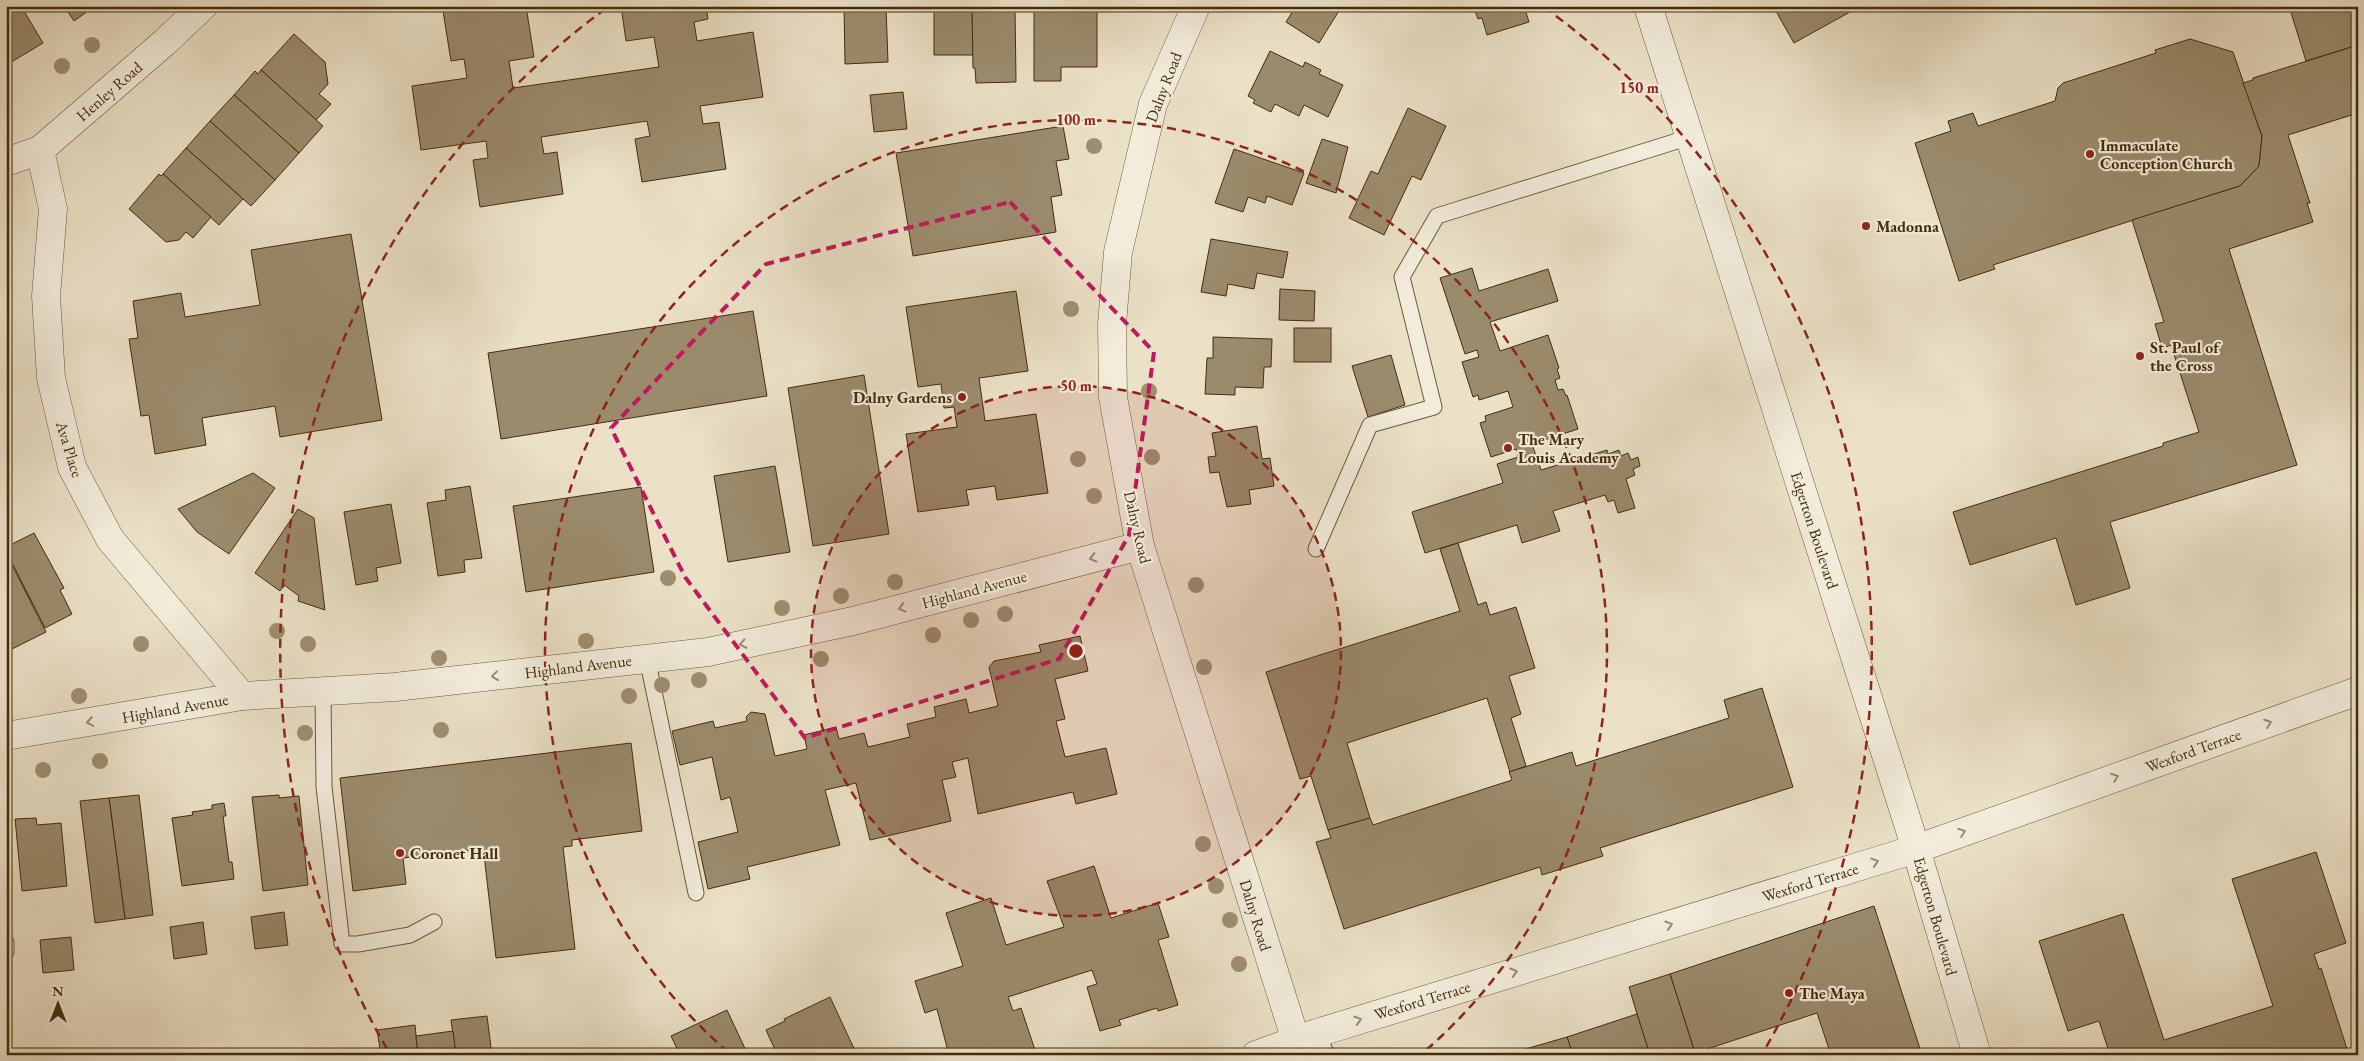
<svg xmlns="http://www.w3.org/2000/svg" width="2364" height="1061" viewBox="0 0 2364 1061" font-family="'EB Garamond',serif">
<style>
.building{fill:#9b8b6d;stroke:#442d0b}
.lines{fill:none;stroke-linecap:round;stroke-linejoin:round}
.lane-casing{stroke:#6e5a3a;stroke-width:17}
.street-casing{stroke:#6e5a3a;stroke-width:29}
.lane{stroke:#f2ecdb;stroke-width:15}
.street{stroke:#f2ecdb;stroke-width:28}
.tree{fill:#9f8e71}
.oneway{stroke:#9b8c73}
.marked{fill:none;stroke:#c2185b;stroke-width:4;stroke-dasharray:10 6;stroke-linejoin:round}
.ring{fill:none;stroke:#8f2418;stroke-width:2.5;stroke-dasharray:9 6}
.poi-dot{fill:#8f2418;stroke:#f2ecdb;stroke-width:2}
.labels{text-anchor:middle;stroke-width:4.5;stroke-linejoin:round;paint-order:stroke}
.street-label{font-size:16px;fill:#442d0b;stroke:#f2ecdb}
.poi-label{font-size:16px;font-weight:bold;fill:#442d0b;stroke:#f2ecdb;text-anchor:start}
.centre{fill:#8f2418;stroke:#f2ecdb;stroke-width:2.5}
.ring-label{font-size:15px;text-anchor:middle;font-weight:bold;fill:#8f2418;stroke:#f2ecdb;stroke-width:4.5;stroke-linejoin:round;paint-order:stroke}
</style>
<rect width="100%" height="100%" fill="#ebe1c7"/>
<filter id="stains"><feTurbulence type="fractalNoise" baseFrequency=".004" numOctaves="4"/><feColorMatrix values="0 0 0 0 .2 0 0 0 0 .09 0 0 0 0 .02 0 0 0 .5 -.17"/></filter>
<radialGradient id="worn" r=".72"><stop offset=".6" stop-color="#630" stop-opacity="0"/><stop offset="1" stop-color="#630" stop-opacity=".3"/></radialGradient>
<g class="building">
<polygon points="6,6 21,6 43,43 8,64"/>
<polygon points="64,6 95,6 74,21"/>
<polygon points="472,6 526,6 534,57 509,61 513,88 659,67 654,37 626,41 621,6 706,6 708,19 694,22 697,41 753,32 763,97 700,106 703,124 719,122 726,169 642,182 635,139 650,136 647,121 541,137 544,154 557,152 563,194 480,207 473,160 488,158 486,141 421,150 412,86 467,78 464,59 451,61 443,11"/>
<polygon points="844,6 886,6 888,62 845,64"/>
<polygon points="934,6 972,6 973,55 934,55"/>
<polygon points="972,6 1015,6 1016,82 976,83 975,68 973,68"/>
<polygon points="1034,6 1097,6 1097,67 1061,67 1061,81 1034,81"/>
<polygon points="1296,6 1342,6 1319,43 1286,22"/>
<polygon points="1473,6 1524,6 1529,22 1487,35 1482,18 1478,19"/>
<polygon points="1773,6 1858,6 1859,7 1794,43"/>
<polygon points="2289,6 2358,6 2358,45 2306,61"/>
<polygon points="294,34 325,62 328,84 319,94 331,104 316,120 261,70"/>
<polygon points="2190,39 2233,52 2262,136 2259,166 2240,186 1993,265 1995,269 1959,281 1915,143 1951,131 1948,121 1973,113 1978,126 2055,101 2058,88 2063,83 2156,53 2155,50"/>
<polygon points="2358,45 2358,113 2288,135 2310,203 2307,203 2313,222 2229,249 2297,465 2110,522 2130,588 2076,605 2056,538 1970,565 1953,512 2163,446 2163,443 2199,432 2171,345 2162,348 2155,324 2164,322 2132,220 2240,186 2259,166 2262,136 2243,83 2253,80 2253,78"/>
<polygon points="1270,51 1303,67 1305,62 1321,70 1319,74 1343,85 1328,117 1304,105 1299,116 1275,104 1271,112 1253,103 1255,100 1248,96"/>
<polygon points="261,70 323,126 299,153 234,95 255,71 258,74"/>
<polygon points="903,92 907,129 874,132 870,95"/>
<polygon points="234,95 299,153 275,180 210,121"/>
<polygon points="1408,108 1446,126 1421,180 1412,176 1384,235 1349,218 1371,171 1378,174"/>
<polygon points="210,121 275,180 251,206 186,148"/>
<polygon points="1063,126 1069,159 1056,161 1062,195 1051,197 1056,232 913,256 896,153"/>
<polygon points="1322,139 1348,147 1336,193 1306,183"/>
<polygon points="186,148 243,199 219,225 163,174"/>
<polygon points="1234,149 1304,173 1292,205 1267,196 1265,203 1248,197 1243,212 1215,203"/>
<polygon points="159,174 161,176 163,174 211,217 193,238 186,232 179,240 166,242 129,209"/>
<polygon points="351,234 382,420 280,437 275,406 202,418 206,445 155,454 149,415 141,416 129,339 138,338 133,301 181,293 185,317 260,305 251,250"/>
<polygon points="1211,239 1288,252 1283,278 1257,273 1254,289 1228,284 1226,296 1201,292"/>
<polygon points="1472,268 1479,291 1548,269 1558,301 1490,322 1500,351 1548,335 1559,368 1557,369 1560,378 1555,380 1558,390 1563,389 1566,396 1567,395 1578,429 1532,444 1541,470 1607,450 1608,454 1619,450 1621,456 1628,453 1631,460 1638,457 1640,466 1633,469 1635,475 1626,479 1635,508 1618,513 1614,500 1608,502 1605,495 1553,511 1560,531 1522,543 1517,525 1425,553 1412,512 1503,483 1497,464 1518,457 1516,449 1491,457 1480,423 1486,421 1485,416 1513,407 1508,391 1479,400 1478,395 1473,397 1462,362 1479,357 1477,350 1465,354 1440,278"/>
<polygon points="1280,289 1315,291 1314,321 1279,320"/>
<polygon points="1016,291 1028,371 979,378 985,421 1036,414 1048,493 997,500 995,486 966,490 969,505 918,512 906,434 957,427 954,407 944,408 941,384 918,387 906,307"/>
<polygon points="753,311 767,396 501,439 488,353"/>
<rect x="1294" y="328" width="37" height="34"/>
<polygon points="1213,337 1272,339 1271,367 1264,367 1263,388 1235,387 1235,395 1205,394 1207,358 1213,358"/>
<polygon points="1391,355 1405,405 1368,417 1352,366"/>
<polygon points="864,375 889,534 813,546 788,388"/>
<polygon points="1257,426 1262,459 1270,458 1274,486 1249,490 1251,504 1227,507 1219,472 1210,473 1208,457 1216,456 1212,433"/>
<polygon points="775,466 790,552 728,562 714,476"/>
<polygon points="253,473 275,488 229,554 197,532 178,509"/>
<polygon points="470,486 482,558 464,560 465,572 438,576 427,503 446,500 445,490"/>
<polygon points="641,487 654,572 526,592 513,506"/>
<polygon points="391,504 401,563 376,568 378,581 356,585 344,512"/>
<polygon points="298,509 314,518 325,610 298,601 299,596 284,585 280,591 255,573"/>
<polygon points="34,533 64,588 60,590 72,614 45,628 6,551 6,547"/>
<polygon points="1458,543 1478,605 1486,602 1490,615 1516,607 1535,668 1509,676 1521,714 1511,718 1526,766 1510,772 1487,698 1347,743 1370,818 1328,830 1311,776 1300,779 1266,672 1460,611 1440,549"/>
<polygon points="6,553 46,632 6,652"/>
<polygon points="1080,636 1088,671 1055,679 1065,719 1056,721 1065,757 1106,748 1117,794 1076,804 1073,792 978,814 968,758 952,762 956,777 942,780 951,821 870,840 856,783 825,790 840,845 747,867 750,879 708,889 698,842 738,832 730,797 721,800 712,757 680,765 672,731 713,721 715,728 747,721 746,717 751,712 765,714 775,756 807,749 804,735 836,727 839,739 864,733 868,747 910,737 907,724 936,717 934,707 966,699 969,713 998,706 989,667 994,661 1041,652 1039,645"/>
<polygon points="1762,688 1793,787 1600,848 1603,856 1542,875 1540,867 1344,929 1316,842 1331,838 1328,830 1370,818 1373,825 1512,780 1509,772 1572,752 1576,766 1729,718 1724,700"/>
<polygon points="631,743 642,831 572,840 572,846 563,847 575,949 496,958 484,855 474,856 474,850 403,858 406,884 353,891 340,778"/>
<polygon points="139,795 153,915 125,919 109,798"/>
<polygon points="279,795 279,798 299,796 308,885 263,891 252,797"/>
<polygon points="109,798 125,919 95,923 80,801"/>
<polygon points="224,803 226,816 223,816 229,862 232,862 234,879 182,886 172,818 193,815 192,812 212,809 212,805"/>
<polygon points="36,818 37,825 61,823 67,886 22,891 15,819"/>
<polygon points="2316,852 2346,943 2314,954 2319,969 2321,968 2349,1055 2110,1055 2099,1021 2068,1031 2039,941 2123,914 2164,1040 2273,1006 2232,879"/>
<polygon points="1094,866 1111,918 1158,903 1169,937 1158,940 1178,1005 1158,1011 1157,1008 1119,1020 1121,1025 1100,1031 1087,987 1097,984 1092,970 1008,997 1013,1011 1021,1008 1035,1050 1021,1055 949,1055 937,1009 925,1013 915,981 963,966 946,913 991,898 1006,945 1064,927 1047,881"/>
<polygon points="1874,906 1922,1055 1831,1055 1817,1013 1695,1053 1670,974"/>
<polygon points="284,912 288,945 255,949 251,917"/>
<polygon points="203,922 207,954 174,959 170,927"/>
<polygon points="71,937 74,970 43,973 40,940"/>
<polygon points="1670,974 1695,1053 1696,1055 1650,1055 1637,1014 1629,987"/>
<polygon points="830,997 857,1055 770,1055 776,1052 766,1030 785,1021 784,1019"/>
<polygon points="727,1010 748,1055 680,1055 671,1036"/>
<polygon points="1637,1014 1650,1055 1573,1055 1567,1037"/>
<polygon points="487,1016 492,1055 456,1055 451,1020"/>
<polygon points="415,1025 418,1055 381,1055 377,1030"/>
<polygon points="453,1031 456,1055 418,1055 416,1036"/>
<polygon points="1567,1037 1573,1055 1505,1055"/>
</g>
<g class="lines">
<defs>
<g id="lane">
<polyline points="1316,549 1370,425 1434,407 1402,277 1437,216 1690,137"/>
<polyline points="647,658 696,893"/>
<polyline points="323,691 324,787 342,944 358,944 410,935 434,922"/>
<polyline points="6,942 6,952"/>
<polyline points="1317,1033 1327,1055"/>
</g>
<g id="street">
<polyline points="1196,6 1153,104 1118,252 1112,324 1113,397 1140,546 1296,1041"/>
<polyline points="1648,6 1916,849 1977,1055"/>
<polyline points="40,150 53,209 46,296 51,378 72,467 110,539 242,696"/>
<polyline points="6,162 40,150 165,42 203,6"/>
<polyline points="6,736 242,696 395,687 708,652 853,621 1140,546"/>
<polyline points="1256,1055 1317,1033 1916,849 2358,691"/>
</g>
</defs>
<use href="#lane" class="lane-casing"/>
<use href="#street" class="street-casing"/>
<use href="#lane" class="lane"/>
<use href="#street" class="street"/>
</g>
<g class="tree">
<circle cx="92" cy="45" r="8"/>
<circle cx="62" cy="66" r="8"/>
<circle cx="1094" cy="146" r="8"/>
<circle cx="1071" cy="309" r="8"/>
<circle cx="1149" cy="391" r="8"/>
<circle cx="1152" cy="457" r="8"/>
<circle cx="1078" cy="459" r="8"/>
<circle cx="1094" cy="496" r="8"/>
<circle cx="668" cy="578" r="8"/>
<circle cx="895" cy="582" r="8"/>
<circle cx="1196" cy="585" r="8"/>
<circle cx="841" cy="596" r="8"/>
<circle cx="782" cy="608" r="8"/>
<circle cx="1005" cy="614" r="8"/>
<circle cx="971" cy="620" r="8"/>
<circle cx="277" cy="631" r="8"/>
<circle cx="933" cy="635" r="8"/>
<circle cx="586" cy="641" r="8"/>
<circle cx="141" cy="644" r="8"/>
<circle cx="308" cy="644" r="8"/>
<circle cx="439" cy="658" r="8"/>
<circle cx="821" cy="659" r="8"/>
<circle cx="1204" cy="667" r="8"/>
<circle cx="699" cy="680" r="8"/>
<circle cx="662" cy="685" r="8"/>
<circle cx="79" cy="696" r="8"/>
<circle cx="629" cy="696" r="8"/>
<circle cx="441" cy="730" r="8"/>
<circle cx="305" cy="733" r="8"/>
<circle cx="100" cy="761" r="8"/>
<circle cx="43" cy="770" r="8"/>
<circle cx="1203" cy="844" r="8"/>
<circle cx="1216" cy="886" r="8"/>
<circle cx="1230" cy="920" r="8"/>
<circle cx="1239" cy="964" r="8"/>
</g>
<defs><path id="oneway-chevron" d="M-2-3.5L2.5 0L-2 3.5" fill="none" stroke-width="1.6" stroke-linecap="round" stroke-linejoin="round" transform="scale(1.25)"/></defs>
<g class="oneway">
<use href="#oneway-chevron" transform="translate(1093 558) rotate(165)"/>
<use href="#oneway-chevron" transform="translate(902 608) rotate(165)"/>
<use href="#oneway-chevron" transform="translate(743 644) rotate(168)"/>
<use href="#oneway-chevron" transform="translate(495 676) rotate(173)"/>
<use href="#oneway-chevron" transform="translate(90 722) rotate(170)"/>
<use href="#oneway-chevron" transform="translate(2268 723) rotate(-20)"/>
<use href="#oneway-chevron" transform="translate(2115 777) rotate(-20)"/>
<use href="#oneway-chevron" transform="translate(1962 832) rotate(-20)"/>
<use href="#oneway-chevron" transform="translate(1875 862) rotate(-17)"/>
<use href="#oneway-chevron" transform="translate(1669 925) rotate(-17)"/>
<use href="#oneway-chevron" transform="translate(1514 972) rotate(-17)"/>
<use href="#oneway-chevron" transform="translate(1358 1020) rotate(-17)"/>
</g>
<path class="marked" d="M 1010,202 L 1154,352 L 1129,535 L 1059,659 L 805,738 L 685,577 L 611,428 L 766,264 Z"/>
<circle cx="1076" cy="651" r="265" fill="#8f2418" fill-opacity=".12"/>
<g class="ring">
<circle cx="1076" cy="651" r="265"/>
<path d="M728 1052A531 531 0 1 1 1424 1052"/>
<path d="M387 1049A796 796 0 0 1 608 7M1544 7A796 796 0 0 1 1765 1049"/>
</g>
<g class="poi-dot">
<circle cx="2090" cy="154" r="5"/>
<circle cx="1866" cy="226" r="5"/>
<circle cx="2140" cy="356" r="5"/>
<circle cx="962" cy="397" r="5"/>
<circle cx="1508" cy="448" r="5"/>
<circle cx="400" cy="853" r="5"/>
<circle cx="1789" cy="993" r="5"/>
</g>
<g class="labels">
<g class="street-label">
<text transform="translate(1163 87) rotate(-69)" y="6">Dalny Road</text>
<text transform="translate(109 91) rotate(-41)" y="6">Henley Road</text>
<text transform="translate(70 449) rotate(73)" y="6">Ava Place</text>
<text transform="translate(1138 527) rotate(77)" y="6">Dalny Road</text>
<text transform="translate(1815 530) rotate(72)" y="6">Edgerton Boulevard</text>
<text transform="translate(974 589) rotate(-15)" y="6">Highland Avenue</text>
<text transform="translate(578 666) rotate(-7)" y="6">Highland Avenue</text>
<text transform="translate(175 708) rotate(-10)" y="6">Highland Avenue</text>
<text transform="translate(2193 750) rotate(-20)" y="6">Wexford Terrace</text>
<text transform="translate(1810 882) rotate(-17)" y="6">Wexford Terrace</text>
<text transform="translate(1256 915) rotate(73)" y="6">Dalny Road</text>
<text transform="translate(1936 916) rotate(74)" y="6">Edgerton Boulevard</text>
<text transform="translate(1422 1000) rotate(-17)" y="6">Wexford Terrace</text>
</g>
<g class="poi-label">
<text x="2100" y="151">Immaculate<tspan x="2100" dy="18">Conception Church</tspan></text>
<text x="1876" y="232">Madonna</text>
<text x="2150" y="353">St. Paul of<tspan x="2150" dy="18">the Cross</tspan></text>
<text x="952" y="403" text-anchor="end">Dalny Gardens</text>
<text x="1518" y="445">The Mary<tspan x="1518" dy="18">Louis Academy</tspan></text>
<text x="410" y="859">Coronet Hall</text>
<text x="1799" y="999">The Maya</text>
</g>
</g>
<circle cx="1076" cy="651" r="8" class="centre"/>
<g class="ring-label">
<text x="1639" y="93">150 m</text>
<text x="1076" y="125">100 m</text>
<text x="1076" y="391">50 m</text>
</g>
<rect width="2364" height="1061" fill="none" stroke="#ebe1c7" stroke-width="25"/>
<rect x="8" y="8" width="2349" height="1046" fill="none" stroke="#442d0b" stroke-width="2.5"/>
<rect x="12" y="12" width="2339" height="1036" fill="none" stroke="#442d0b"/>
<g transform="translate(58 1004)" stroke="#f2ecdb" stroke-width="4" paint-order="stroke">
<path d="M0-4L9 19L0 12L-9 19Z" fill="#442d0b"/>
<text y="-8" font-size="14" font-weight="bold" text-anchor="middle" fill="#442d0b">N</text>
</g>
<rect width="100%" height="100%" filter="url(#stains)"/>
<rect width="100%" height="100%" fill="url(#worn)"/>
</svg>
